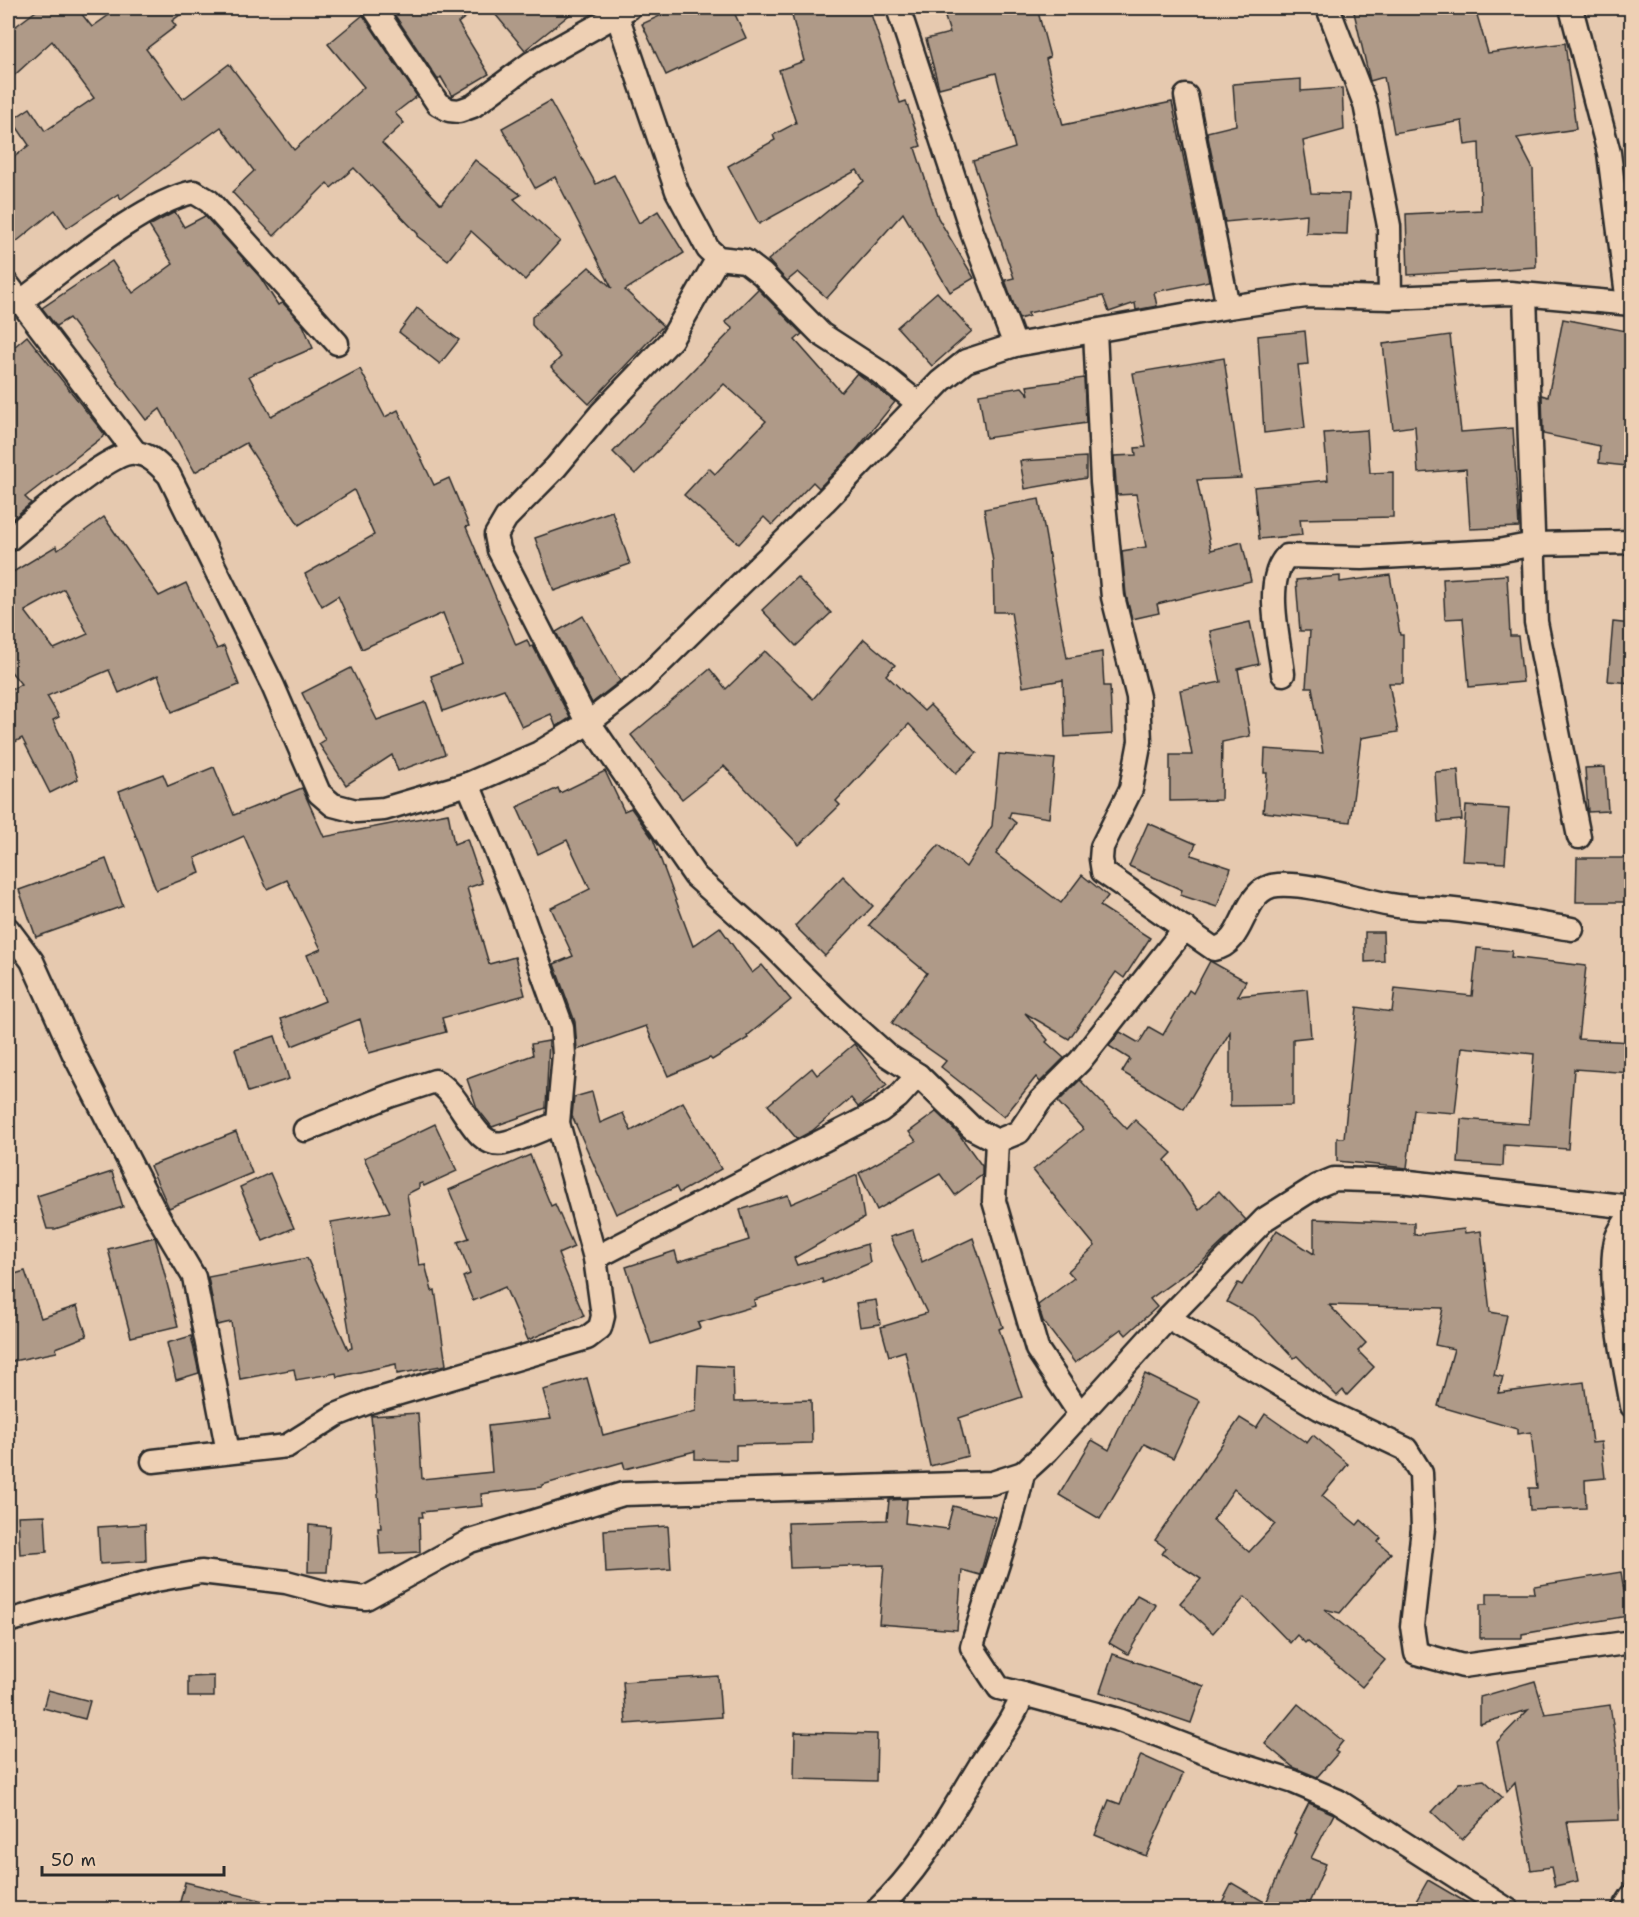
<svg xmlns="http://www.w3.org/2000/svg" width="1639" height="1917" viewBox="0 0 1639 1917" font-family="'Shantell Sans',sans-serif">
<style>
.building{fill:#af9a88;stroke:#2b2b2b;stroke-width:1.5;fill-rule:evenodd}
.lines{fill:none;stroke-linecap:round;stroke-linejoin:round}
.minor-casing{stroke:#2b2b2b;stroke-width:27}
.minor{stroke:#eed0b4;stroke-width:22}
</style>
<rect width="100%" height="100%" fill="#e6c9af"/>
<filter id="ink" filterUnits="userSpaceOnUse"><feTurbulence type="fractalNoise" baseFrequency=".0167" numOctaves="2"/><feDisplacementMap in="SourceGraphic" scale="12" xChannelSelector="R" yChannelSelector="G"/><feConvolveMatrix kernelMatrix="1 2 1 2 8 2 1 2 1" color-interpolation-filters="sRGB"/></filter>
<g filter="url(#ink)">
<g class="building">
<polygon points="40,8 77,8 92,27 119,8 189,8 172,21 176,26 146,49 183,99 229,64 294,150 364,87 328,44 363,15 417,96 395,113 404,123 382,143 441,204 475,160 521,195 514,199 560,241 525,280 471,231 448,260 417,236 418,234 354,168 331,188 327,183 274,236 232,192 254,171 221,127 121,199 118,194 67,228 55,210 16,242 8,231 8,162 29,145 12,120 30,108 45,131 94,98 52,41 8,81 8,32"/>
<polygon points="390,8 478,8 458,23 489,74 452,96 441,77 438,80"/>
<polygon points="490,8 578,8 525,50"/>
<polygon points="677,8 732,8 746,38 666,75 642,24"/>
<polygon points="790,8 869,8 900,103 906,101 921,146 915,148 938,218 974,278 950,292 903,213 827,298 798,272 787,281 768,260 864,181 857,170 759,224 728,166 775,140 773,135 796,123 779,70 804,61"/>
<polygon points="942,8 1037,8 1050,57 1046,59 1063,125 1172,102 1209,281 1154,292 1157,306 1136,310 1135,303 1109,312 1103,296 1028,313 1029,316 1019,319 1005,280 1014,278 973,161 1015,148 996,73 939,88 926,39 950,33"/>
<polygon points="1353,8 1475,8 1488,53 1565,43 1576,129 1517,138 1533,169 1536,267 1408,275 1406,214 1481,210 1479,143 1465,145 1462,121 1394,133 1384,77 1370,81"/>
<polygon points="1301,79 1301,91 1342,88 1344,130 1303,141 1311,193 1349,194 1347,234 1306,233 1307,214 1225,222 1207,132 1236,125 1233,84"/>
<polygon points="550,101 596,184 614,175 639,223 658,211 684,253 625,290 663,326 589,404 551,367 561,357 532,325 532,317 589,267 612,288 555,177 535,188 502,128"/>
<polygon points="175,212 184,227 205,216 260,277 278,305 283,303 303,325 313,348 249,376 271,416 360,369 385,417 398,410 434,485 449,478 469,526 466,527 516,645 527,640 530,647 533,646 570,718 556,727 551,714 522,727 504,689 443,711 431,676 462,664 443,613 362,649 338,596 322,606 305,574 374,535 354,490 299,525 246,443 195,472 160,409 146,420 69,318 56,326 42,308 112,261 133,293 173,264 149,226"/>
<polygon points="758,289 802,334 795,340 841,392 857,373 895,402 856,450 819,488 813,482 772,525 764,517 739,544 684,495 709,468 715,474 766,421 724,384 635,474 613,452 733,329 725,322"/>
<polygon points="937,292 972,331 932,366 897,327"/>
<polygon points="417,308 459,340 440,364 399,332"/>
<polygon points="1563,319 1632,332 1632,380 1626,409 1632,410 1632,414 1626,466 1599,463 1600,446 1543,434 1542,395 1548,397"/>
<polygon points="1305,331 1308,364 1298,365 1305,428 1264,433 1258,336"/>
<polygon points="1450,335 1461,432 1513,428 1519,527 1470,529 1466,469 1418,473 1415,426 1393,429 1383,344"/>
<polygon points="27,336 105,435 25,497 31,503 8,523 8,352"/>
<polygon points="1224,358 1241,478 1197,480 1211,550 1242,542 1251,581 1157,604 1159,613 1132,619 1126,595 1122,551 1146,547 1136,494 1117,495 1114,456 1136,455 1135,448 1146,447 1133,373"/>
<polygon points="1084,378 1086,423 986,438 979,394 1022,387 1029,395 1027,386"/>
<polygon points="1367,430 1370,473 1393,472 1393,517 1300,519 1302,535 1259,539 1254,487 1328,480 1324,433"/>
<polygon points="1086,457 1086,478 1025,489 1020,461"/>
<polygon points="1039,499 1067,658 1102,652 1104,686 1110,686 1112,734 1065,737 1063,680 1023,687 1011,612 994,612 993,562 984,509"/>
<polygon points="612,511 630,564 554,591 535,538"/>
<path d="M 104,517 L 159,596 L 186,583 L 217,649 L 224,646 L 239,685 L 172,712 L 158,675 L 119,693 L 109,670 L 47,696 L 59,717 L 53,720 L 70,755 L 78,779 L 50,793 L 22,738 L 8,746 L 8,692 L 21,684 L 8,668 L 8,575 L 56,546 L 58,550 ZM 64,589 L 88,634 L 54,649 L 25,611 Z"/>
<polygon points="1390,575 1400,635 1403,635 1403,683 1389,683 1398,732 1361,738 1350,822 1263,812 1267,773 1264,773 1265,749 1323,753 1312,687 1306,687 1310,631 1300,631 1296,580 1340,576 1340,582"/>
<polygon points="1507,575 1510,636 1518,636 1523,682 1469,687 1463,618 1445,619 1443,579"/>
<polygon points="797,577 831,613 796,646 762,610"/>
<polygon points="583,616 620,681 592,703 556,632"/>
<polygon points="1250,622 1259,664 1238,669 1250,736 1222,742 1221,800 1170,801 1170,755 1192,755 1180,690 1221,682 1210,631"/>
<polygon points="1613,622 1632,624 1632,683 1608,681"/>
<polygon points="864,639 895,665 886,675 924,711 930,705 977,753 956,773 909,724 836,801 840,805 799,845 724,766 682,799 631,735 710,669 726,689 765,651 813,699"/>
<polygon points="351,668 377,720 426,702 445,754 398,771 392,755 346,785 319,744 325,740 302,693"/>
<polygon points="999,754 1055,759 1049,818 1011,812 1009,817 1016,823 996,854 1061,903 1082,875 1108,896 1100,906 1150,938 1124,978 1116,972 1069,1039 1025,1013 1048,1040 1046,1042 1064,1058 1040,1082 1036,1077 1004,1117 941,1067 946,1061 892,1023 927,973 869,925 939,845 966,867 992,826"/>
<polygon points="214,767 234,815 302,788 324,837 448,813 454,844 467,839 482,883 467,888 489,964 515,957 525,995 442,1018 446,1032 369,1053 360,1019 292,1046 281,1019 325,1001 307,955 321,949 287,880 267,889 244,836 195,858 200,873 156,890 119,791 163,774 168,786"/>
<polygon points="1605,767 1608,811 1588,812 1585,768"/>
<polygon points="1458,770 1462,820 1438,822 1435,772"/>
<polygon points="605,771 624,811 631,808 653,839 693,946 720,927 752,973 762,965 791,1000 747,1036 748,1038 712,1060 710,1058 668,1076 646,1026 577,1050 575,1022 554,964 573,956 551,908 590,889 567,840 538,854 517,807 558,788 560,793"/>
<polygon points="1466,806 1509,809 1505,863 1462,861"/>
<polygon points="1148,823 1196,844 1191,855 1231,868 1217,907 1180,895 1182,890 1129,866"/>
<polygon points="1577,858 1632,858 1632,902 1576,902"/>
<polygon points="106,859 123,906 36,937 19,890"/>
<polygon points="843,876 873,906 825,956 795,926"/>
<polygon points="1365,932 1383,932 1384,961 1365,962"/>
<polygon points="1477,948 1512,951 1511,957 1586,966 1578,1039 1632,1042 1632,1073 1574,1069 1568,1149 1504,1145 1503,1166 1458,1163 1461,1119 1529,1124 1534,1054 1462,1047 1455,1113 1414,1110 1407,1168 1337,1161 1337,1138 1344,1138 1357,1007 1392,1012 1395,988 1472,996"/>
<polygon points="1210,961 1246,981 1238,996 1307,989 1311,1037 1293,1039 1293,1105 1230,1106 1230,1032 1184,1109 1122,1072 1130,1059 1109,1046 1120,1032 1139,1043 1149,1027 1163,1035 1189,990 1193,993"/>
<polygon points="275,1036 289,1079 248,1092 235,1049"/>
<polygon points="549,1041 546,1108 492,1127 477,1108 467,1079 533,1055 531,1044"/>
<polygon points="854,1044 887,1085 858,1107 851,1098 812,1131 797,1139 768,1105 812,1068 817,1075"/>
<polygon points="1080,1080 1127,1129 1135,1120 1172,1153 1165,1160 1199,1210 1219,1191 1246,1220 1204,1260 1150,1299 1157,1307 1126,1335 1121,1329 1075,1363 1043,1321 1038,1305 1074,1278 1068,1271 1095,1246 1033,1170 1083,1129 1058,1102"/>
<polygon points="592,1092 600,1123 623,1113 631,1131 683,1102 721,1169 679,1193 676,1187 616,1214 572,1116 574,1097"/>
<polygon points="936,1112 958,1133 982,1166 982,1175 955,1195 940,1174 877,1210 859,1173 916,1141 909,1132"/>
<polygon points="435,1124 457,1171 424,1186 422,1183 419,1184 419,1188 407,1194 419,1265 425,1264 432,1291 435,1290 446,1365 397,1374 396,1364 337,1377 336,1373 296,1380 294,1369 240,1379 231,1322 217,1325 208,1277 307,1258 348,1349 352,1348 331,1222 390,1212 364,1158"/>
<polygon points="236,1132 252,1173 169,1208 150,1166"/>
<polygon points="530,1155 551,1206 555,1204 574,1247 558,1254 584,1316 528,1340 505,1287 473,1301 463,1277 470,1274 458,1242 469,1238 449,1190"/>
<polygon points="112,1172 123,1207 55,1229 47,1229 37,1196"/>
<polygon points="270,1173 294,1228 263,1241 240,1187"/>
<polygon points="857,1175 864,1218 794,1258 797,1265 867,1244 870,1263 823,1283 822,1279 754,1300 755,1306 698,1323 700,1328 651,1344 626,1267 675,1251 678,1262 749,1240 740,1210 788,1195 791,1204"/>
<polygon points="1314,1219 1414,1223 1414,1235 1464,1229 1465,1233 1481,1231 1490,1312 1507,1315 1494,1375 1503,1377 1498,1393 1584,1382 1592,1443 1601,1442 1605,1478 1585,1480 1586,1508 1530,1510 1529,1488 1537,1488 1531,1432 1517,1434 1517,1429 1438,1406 1454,1349 1435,1345 1443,1308 1329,1305 1366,1343 1358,1351 1374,1367 1347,1395 1343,1390 1337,1396 1297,1356 1294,1358 1255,1317 1227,1302 1238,1283 1242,1285 1277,1230 1314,1254"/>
<polygon points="913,1230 922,1262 973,1238 1003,1327 999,1329 1022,1397 959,1418 968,1456 930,1466 905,1351 889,1356 881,1327 927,1313 890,1237"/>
<polygon points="155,1237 178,1326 131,1337 108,1249"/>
<polygon points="25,1271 41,1318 77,1306 87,1336 56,1348 57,1352 8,1362 8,1276"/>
<polygon points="876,1300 880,1324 860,1327 856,1303"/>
<polygon points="191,1336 199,1373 176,1380 167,1343"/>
<polygon points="698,1365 733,1367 734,1402 811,1400 812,1443 736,1445 736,1460 695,1459 695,1451 625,1469 623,1462 542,1485 542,1487 481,1494 482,1506 422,1512 423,1517 419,1517 420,1552 380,1554 378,1528 381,1528 371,1416 418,1413 422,1479 492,1472 488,1426 551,1419 543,1390 587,1378 603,1435 696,1411"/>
<polygon points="1145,1374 1200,1401 1173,1458 1144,1444 1100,1519 1059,1495 1092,1440 1109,1450"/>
<path d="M 1265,1414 L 1307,1443 L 1313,1435 L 1348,1464 L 1322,1496 L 1357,1525 L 1361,1520 L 1381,1538 L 1378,1542 L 1391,1553 L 1340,1613 L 1324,1609 L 1385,1660 L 1362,1687 L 1307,1641 L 1305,1643 L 1297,1635 L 1290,1643 L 1245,1597 L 1213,1633 L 1180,1603 L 1201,1579 L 1162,1554 L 1166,1548 L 1155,1540 L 1240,1418 L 1256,1428 ZM 1234,1489 L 1275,1524 L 1249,1552 L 1213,1520 Z"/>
<polygon points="907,1499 905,1523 947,1529 953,1506 996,1517 980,1575 962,1570 957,1630 879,1624 884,1565 790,1568 788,1523 887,1520 889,1500"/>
<polygon points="45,1515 47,1552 20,1554 18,1516"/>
<polygon points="145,1524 146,1561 100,1564 98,1527"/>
<polygon points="309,1525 330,1527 327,1572 308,1572"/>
<polygon points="668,1526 671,1569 606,1573 604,1530"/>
<polygon points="1621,1572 1628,1616 1522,1634 1522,1638 1480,1638 1480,1604 1487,1604 1487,1593 1535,1593 1534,1586"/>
<polygon points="1137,1595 1156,1605 1128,1654 1109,1643"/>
<polygon points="1113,1654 1204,1686 1191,1723 1100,1692"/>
<polygon points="214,1676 214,1697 188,1697 188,1677"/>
<polygon points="718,1676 721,1717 626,1724 623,1682"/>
<polygon points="1535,1681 1545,1714 1610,1705 1617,1751 1619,1820 1567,1822 1578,1881 1555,1886 1551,1867 1531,1870 1515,1783 1507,1792 1497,1742 1528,1710 1480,1724 1480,1697"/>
<polygon points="48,1690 90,1701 85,1719 43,1708"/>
<polygon points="1298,1704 1343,1741 1335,1751 1338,1753 1317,1777 1293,1767 1265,1744"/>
<polygon points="795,1732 877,1734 876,1781 794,1779"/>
<polygon points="1141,1755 1183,1774 1146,1856 1095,1835 1109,1800 1120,1804"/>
<polygon points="1484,1780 1502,1797 1462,1840 1432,1812 1459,1783"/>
<polygon points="1309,1803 1334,1814 1311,1858 1326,1864 1306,1910 1218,1910 1232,1883 1266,1903 1296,1834 1294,1833"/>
<polygon points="1428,1880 1479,1910 1411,1910"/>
<polygon points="185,1882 268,1902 267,1910 178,1910"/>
</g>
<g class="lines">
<defs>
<g id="minor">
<polyline points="374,8 438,104 449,110 459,111 473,106 531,63 629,8"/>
<polyline points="898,8 972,232 1015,345"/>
<polyline points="1328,8 1365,104 1389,226 1390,298"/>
<polyline points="1571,8 1609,153 1628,303"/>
<polyline points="617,15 677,191 708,249 718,258 745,261 762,274 821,334 878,371 919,404"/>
<polyline points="1186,96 1228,307"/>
<polyline points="718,258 671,340 602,412 556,467 506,518 496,535 499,550 583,714 695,876 770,943 837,1010 887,1055 918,1075 972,1128 997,1141 1019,1132 1040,1101 1080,1061 1185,928"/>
<polyline points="8,285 135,452"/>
<polyline points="1525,295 1536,622 1579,837"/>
<path d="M 21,301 C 65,269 143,202 194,192 L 209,201 L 337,343"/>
<path d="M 1095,331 L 1102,482 L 1113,597 L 1138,697 L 1140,741 L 1131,789 L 1102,847 L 1101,859 L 1103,872 L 1214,949 C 1247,944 1241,887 1278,885 C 1312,883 1357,899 1391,905 C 1411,909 1433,908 1454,910 C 1494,914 1533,923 1572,929"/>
<path d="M 8,540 C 30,522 111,450 135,453 C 150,454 160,466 169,475 L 273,686 L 319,793 L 333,805 L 356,811 L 384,809 L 468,784 L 539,753 L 588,723 L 642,681 L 824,502 L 941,381 L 966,361 L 1015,345 L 1228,307 L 1306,296 L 1390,298 L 1510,293 L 1632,304"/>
<path d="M 1283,674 C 1280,643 1262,580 1287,556 L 1362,558 L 1498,551 L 1534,544 L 1632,542"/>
<polyline points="8,929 32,961 73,1052 152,1206 194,1277 228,1452"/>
<path d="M 305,1130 L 389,1096 L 435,1081 C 463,1094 473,1150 504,1143 C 522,1139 540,1130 558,1123"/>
<polyline points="997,1141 994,1201 1037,1349 1080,1414"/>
<path d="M 1632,1213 C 1627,1220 1620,1228 1617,1237 C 1605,1274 1625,1365 1632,1406"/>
<polyline points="595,1258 880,1111 898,1097 918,1075"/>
<polyline points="1168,1318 1319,1408 1406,1449 1421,1473 1423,1528 1412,1626 1416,1653 1463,1666 1632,1642"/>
<polyline points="153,1461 287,1446 336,1415 369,1402 587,1338 600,1328 603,1316 595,1258 558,1123 564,1055 562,1027 516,899 468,784"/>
<polyline points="8,1621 156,1580 201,1572 286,1582 331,1594 366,1598 470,1541 623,1494 992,1483 1023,1473 1047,1451 1168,1318 1265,1219 1317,1186 1334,1179 1400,1181 1632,1207"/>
<polyline points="1023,1694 1119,1720 1218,1758 1294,1782 1338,1801 1508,1910"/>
<path d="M 877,1910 C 922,1868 949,1816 981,1764 C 996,1740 1013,1721 1023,1694 L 999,1688 L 972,1647 C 988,1589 1011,1532 1023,1473"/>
<polyline points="1623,1910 1632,1896"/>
</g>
</defs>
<use href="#minor" class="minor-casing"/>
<use href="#minor" class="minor"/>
</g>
</g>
<rect width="1639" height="1917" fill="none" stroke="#eed0b4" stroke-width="30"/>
<rect x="15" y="15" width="1609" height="1887" fill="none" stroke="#2b2b2b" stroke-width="2" filter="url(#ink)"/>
<path d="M42 1866v9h182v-9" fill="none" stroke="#2b2b2b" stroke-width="3"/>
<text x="51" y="1866" font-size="18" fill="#2b2b2b" stroke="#eed0b4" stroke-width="4.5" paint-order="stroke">50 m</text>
</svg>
